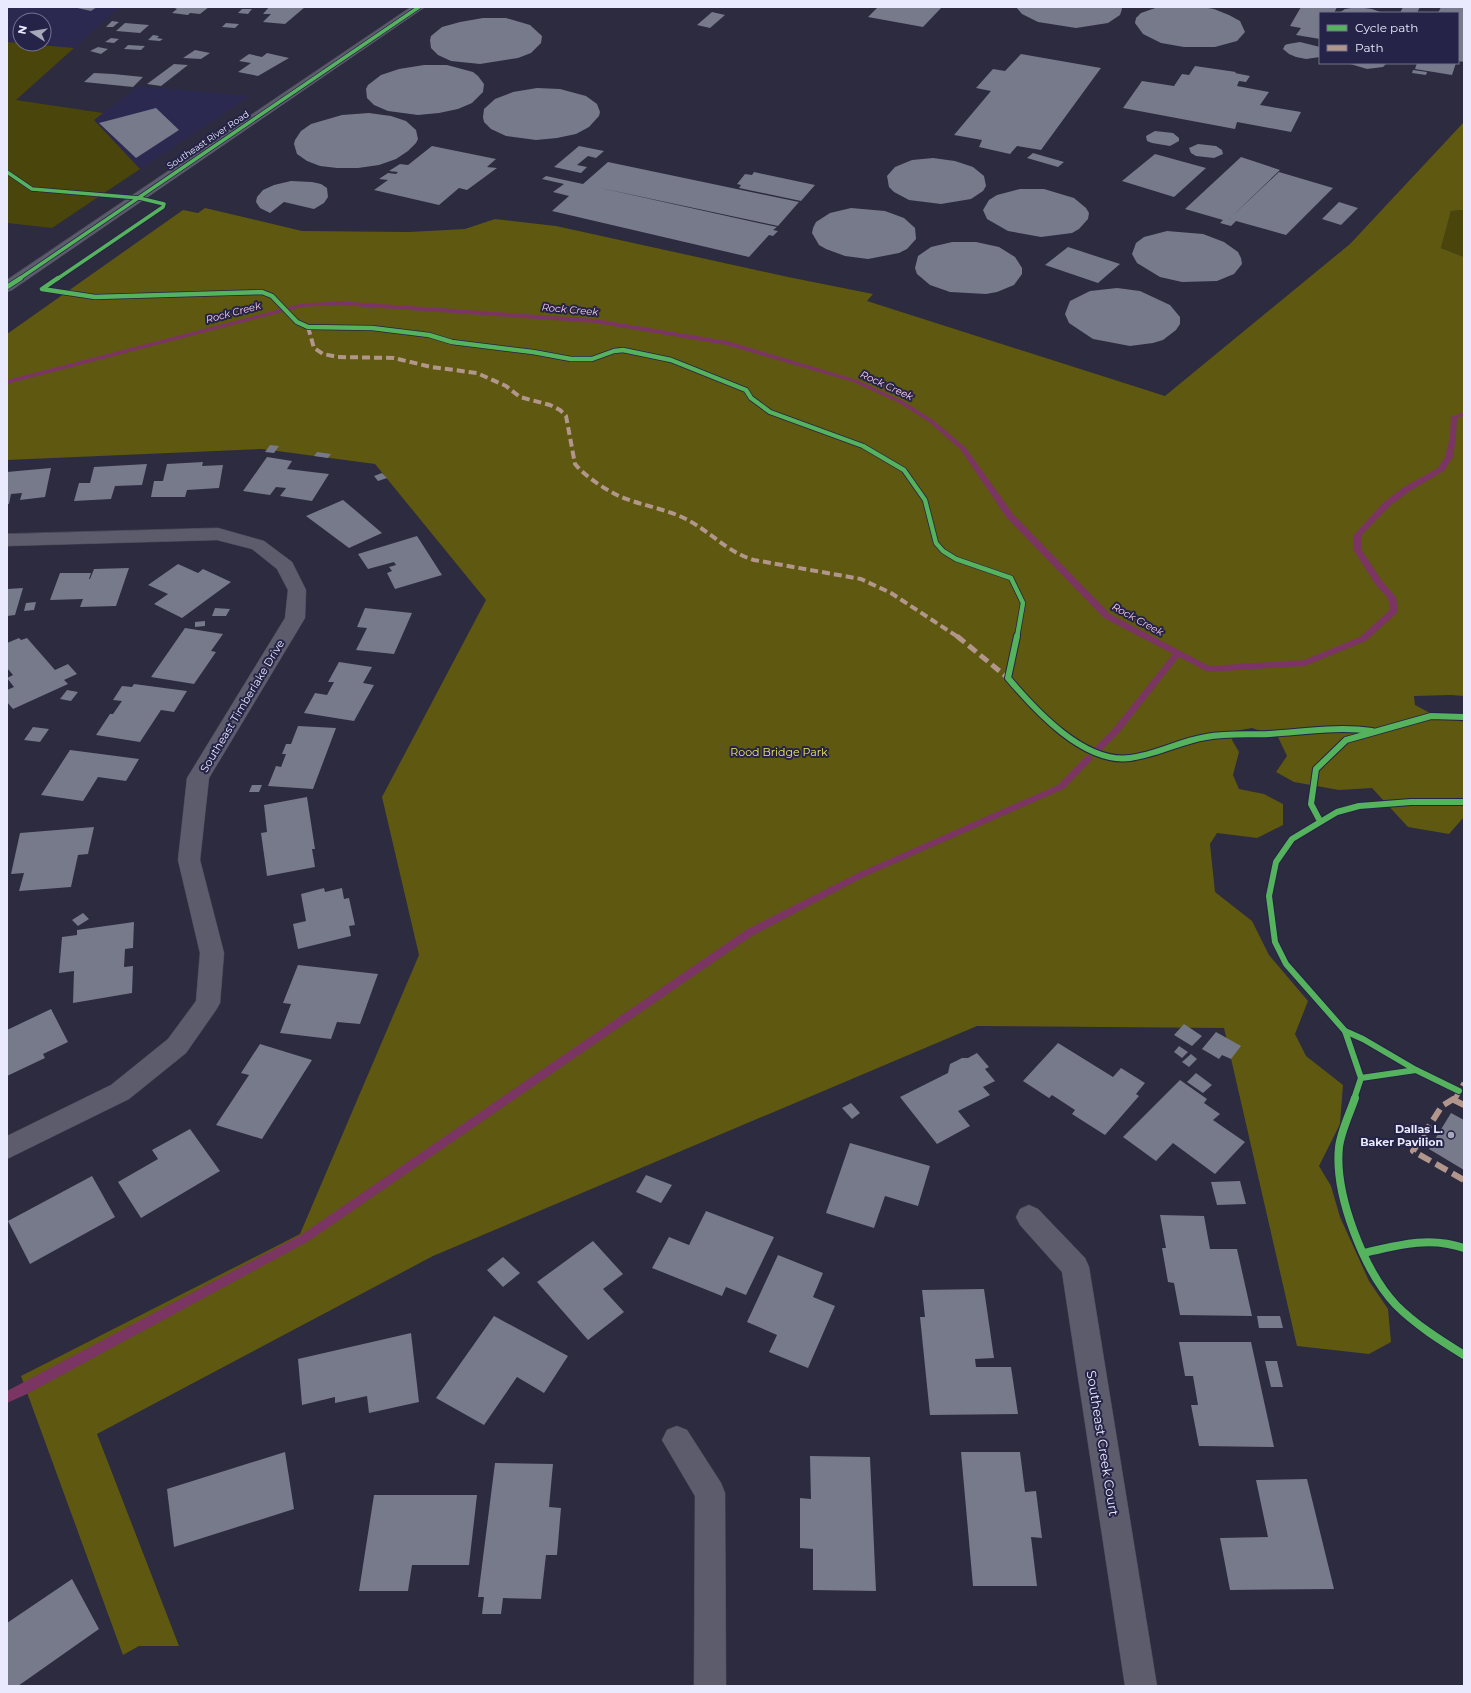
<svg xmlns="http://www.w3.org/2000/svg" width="1471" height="1693" viewBox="0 0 1471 1693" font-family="Montserrat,sans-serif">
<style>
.built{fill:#2c2951}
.green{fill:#4a450a}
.forest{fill:#5e5810}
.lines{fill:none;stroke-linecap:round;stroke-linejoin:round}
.stream{fill:#7b3563;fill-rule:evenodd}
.building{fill:#767a8b}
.minor-casing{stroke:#484857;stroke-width:1}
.secondary-casing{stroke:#484857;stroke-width:1}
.minor{fill:#5d5c6c;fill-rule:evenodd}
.secondary{fill:#5d5c6c;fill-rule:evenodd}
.quiet-far2{stroke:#b2968c;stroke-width:4;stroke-dasharray:8 4;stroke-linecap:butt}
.quiet-far1{stroke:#b2968c;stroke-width:5;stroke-dasharray:10 5;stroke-linecap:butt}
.quiet{stroke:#b2968c;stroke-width:6;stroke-dasharray:13 6;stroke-linecap:butt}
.cycleway-far3-casing{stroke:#252347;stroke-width:5}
.cycleway-far2-casing{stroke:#252347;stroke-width:6}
.cycleway-far1-casing{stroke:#252347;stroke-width:8}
.cycleway-casing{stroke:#252347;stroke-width:10}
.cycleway-far3{stroke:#56b35d;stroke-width:3.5}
.cycleway-far2{stroke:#56b35d;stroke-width:4.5}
.cycleway-far1{stroke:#56b35d;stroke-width:6}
.cycleway{stroke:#56b35d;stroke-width:8}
.poi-dot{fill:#a7a7ba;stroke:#252347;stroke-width:1.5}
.labels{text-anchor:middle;stroke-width:4;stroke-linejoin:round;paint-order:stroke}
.far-street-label{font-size:9px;fill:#e9eafd;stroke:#252347}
.far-water-label{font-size:10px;font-style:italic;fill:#facde6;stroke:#252347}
.street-label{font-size:11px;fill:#e9eafd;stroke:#252347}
.park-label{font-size:11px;fill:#f1e561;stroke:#252347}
.poi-label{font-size:11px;font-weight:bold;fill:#e9eafd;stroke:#252347;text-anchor:end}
.near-street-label{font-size:13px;fill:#e9eafd;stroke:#252347}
</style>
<rect width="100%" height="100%" fill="#2c2b3f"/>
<g class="built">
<polygon points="7,7 120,7 74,48 27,44 44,44 44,20 20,20 20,43 7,42"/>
<polygon points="139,86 250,96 140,169 94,120"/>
</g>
<g class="green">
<polygon points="7,42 74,48 16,100 103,113 94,120 140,169 52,228 7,223"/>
<polygon points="1464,210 1464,257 1441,248 1451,211"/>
</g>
<polygon class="forest" points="1464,122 1464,210 1451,211 1441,248 1464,257 1464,696 1451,695 1414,696 1415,705 1430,713 1464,722 1464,817 1449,834 1408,827 1372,788 1339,790 1294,782 1276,772 1287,756 1278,737 1252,728 1235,731 1232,740 1239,752 1233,775 1239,789 1264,794 1283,804 1283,825 1257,838 1217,833 1210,844 1215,892 1252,921 1269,955 1308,1001 1295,1034 1306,1056 1343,1085 1340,1124 1319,1166 1331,1186 1340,1217 1369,1281 1388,1309 1391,1342 1369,1354 1297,1346 1224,1028 977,1026 433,1256 97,1434 179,1646 139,1646 123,1655 21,1376 300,1234 419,955 382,797 486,600 375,464 262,449 7,460 7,334 183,210 198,213 205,208 302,231 409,232 465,229 495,219 556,226 788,277 873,294 867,301 1165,396 1350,244"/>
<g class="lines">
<g class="stream">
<polygon points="337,301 595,319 727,341 857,380 903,401 933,420 966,448 1013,514 1110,614 1209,666 1304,660 1360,637 1390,610 1388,598 1376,585 1353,549 1354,535 1384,502 1404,487 1438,468 1445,457 1450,437 1451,417 1464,412 1464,416 1457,418 1456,437 1453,457 1444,471 1410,491 1390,506 1362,535 1361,549 1382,581 1396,597 1398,611 1397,613 1366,641 1305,666 1208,672 1179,657 1119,733 1101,751 1098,752 1094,749 1095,747 1113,729 1173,654 1104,618 1007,518 961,450 929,422 899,403 853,382 726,345 595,323 337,305 302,307 7,384 7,380 300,304"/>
<polygon points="1089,755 1093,758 1092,760 1064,789 864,877 752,936 309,1241 27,1394 7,1403 7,1391 301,1235 746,930 858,873 1058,785 1086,756"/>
</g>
</g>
<g class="building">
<polygon points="73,7 97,7 91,11"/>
<polygon points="172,7 209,7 200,14 190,13 188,15 172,13 177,9"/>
<polygon points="269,7 305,7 285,24 263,22 271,14 263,14"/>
<polygon points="878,7 942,7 923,27 868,17"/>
<polygon points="1016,7 1121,7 1122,9 1120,15 1108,23 1076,28 1038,22 1022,14"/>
<polygon points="1158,7 1202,7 1214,9 1229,15 1240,21 1245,32 1237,41 1215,47 1184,47 1161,43 1143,34 1135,23 1136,18 1141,13"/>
<polygon points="1301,7 1337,7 1334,13 1320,13 1320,39 1296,35 1301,28 1290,26"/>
<polygon points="1357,7 1372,9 1383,13 1339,13 1345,9"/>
<polygon points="1403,7 1420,7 1417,13 1400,13"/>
<polygon points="1441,7 1464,7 1464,62 1458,61 1458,13 1438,13"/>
<polygon points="242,9 252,9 248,14 238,13"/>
<polygon points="712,12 725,15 710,28 697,25"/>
<polygon points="483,18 506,18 530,25 542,36 541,43 531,53 518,58 480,64 451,61 438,55 431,48 430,40 431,36 442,27 460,22"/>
<polygon points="112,21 119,22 113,27 106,27"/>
<polygon points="125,23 149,25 140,33 116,31"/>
<polygon points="226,23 239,24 235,28 222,27"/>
<polygon points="153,35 159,36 157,38 163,39 160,41 148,40"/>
<polygon points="111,38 119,39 114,43 105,42"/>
<polygon points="1300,42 1320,47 1320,57 1306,59 1296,57 1289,54 1283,49 1285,45 1288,44"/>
<polygon points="128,45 145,46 141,50 124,49"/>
<polygon points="98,47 108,49 101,54 90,51"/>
<polygon points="195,50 210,53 201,59 183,58"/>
<polygon points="267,53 289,58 258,76 238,72 251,63 239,61 249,54 262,57"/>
<polygon points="1021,54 1101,68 1041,150 1017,146 1010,154 979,147 982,140 954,135 991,91 976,88 993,69 1005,71"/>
<polygon points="1347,63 1387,63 1383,67 1367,69"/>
<polygon points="1417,63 1456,63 1452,75 1415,69"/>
<polygon points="174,64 188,65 161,86 147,84"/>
<polygon points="424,65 447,65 473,72 478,76 484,84 483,92 472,103 458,109 439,113 418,115 388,111 374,105 367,98 366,89 368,85 381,75 399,69"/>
<polygon points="1195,66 1236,72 1235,73 1250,76 1246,82 1239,81 1237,86 1269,92 1260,105 1301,112 1291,132 1237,122 1235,129 1123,108 1142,81 1174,86 1182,74 1189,75"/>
<polygon points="1413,70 1427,72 1426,75 1412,73"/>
<polygon points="94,73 113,74 143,77 133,87 84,82"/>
<polygon points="537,88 560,89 586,96 597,104 600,112 599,116 589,127 576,134 557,138 536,140 506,136 491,129 484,122 483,117 484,109 495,99 513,92"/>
<polygon points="156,108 179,130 136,158 99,123"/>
<polygon points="369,113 391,116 406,121 416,130 418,139 416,143 408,151 396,159 379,165 358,168 337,168 320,166 307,161 297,154 294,144 295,140 301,131 311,124 342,115"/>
<polygon points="1155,131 1173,133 1179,138 1179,141 1170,146 1152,143 1147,141 1146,136"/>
<polygon points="1198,144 1216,146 1222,150 1223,154 1214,158 1196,156 1191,153 1189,148"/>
<polygon points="432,146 496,159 487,167 497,168 467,190 459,188 439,205 374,190 388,180 379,179 388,173 396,174 398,172 389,171 400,164 408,165"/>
<polygon points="579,146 604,151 596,158 588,156 577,165 587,167 581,173 554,167"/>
<polygon points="1033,153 1064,162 1058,167 1027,158"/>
<polygon points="1155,154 1206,168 1174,197 1122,181"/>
<polygon points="1241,157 1280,170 1229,219 1279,172 1333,188 1286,235 1236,221 1231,226 1220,223 1223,220 1185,209"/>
<polygon points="933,158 955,161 973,167 984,176 986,186 983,191 971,199 941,204 909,200 894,192 889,187 887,176 895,167 912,160"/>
<polygon points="608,162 799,202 778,226 596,187 777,227 773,230 778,231 773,236 769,235 749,257 552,211 569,196 553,192 564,184 542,179 546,176 583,184"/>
<polygon points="754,172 815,185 801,201 739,188 741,185 737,184 745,174 752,175"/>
<polygon points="291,181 312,182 321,184 327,188 328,197 324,203 314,209 284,202 270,213 260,208 256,202 257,197 263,190 274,185"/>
<polygon points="1020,189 1044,189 1074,198 1086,208 1089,213 1088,219 1079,229 1072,233 1041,237 1008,231 987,219 983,210 989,200 997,195"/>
<polygon points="1339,202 1358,208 1341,225 1322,219"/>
<polygon points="851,208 885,211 904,218 915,228 916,239 907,249 899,253 868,259 845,256 826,249 819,245 812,233 813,228 816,222 830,213"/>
<polygon points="1167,231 1203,234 1224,242 1238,252 1241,258 1242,264 1234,274 1217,281 1182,282 1160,277 1137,263 1132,254 1136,243 1144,237"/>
<polygon points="952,242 976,242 999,247 1015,257 1022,268 1022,274 1014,285 997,292 986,294 950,292 930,285 917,274 915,268 918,256 931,247"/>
<polygon points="1068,247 1120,264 1098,283 1045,265"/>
<polygon points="1117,288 1140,291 1170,305 1180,317 1180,324 1176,330 1163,340 1153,343 1130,346 1093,339 1069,323 1065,314 1070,301 1090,291"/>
<polygon points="270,445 279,446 274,453 265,452"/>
<polygon points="317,452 331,454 328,458 314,456"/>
<polygon points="267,457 292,461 287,469 329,474 312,501 280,496 286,488 276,487 270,495 243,491"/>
<polygon points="203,462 202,466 223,465 219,488 187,490 185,497 151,497 154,481 163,481 167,464"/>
<polygon points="147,464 142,485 115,486 111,499 74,501 79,483 90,483 94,467"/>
<polygon points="51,468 45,497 20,500 22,493 11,494 9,504 7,504 7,472"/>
<polygon points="382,473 387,478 378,481 374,476"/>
<polygon points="343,500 355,510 382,533 349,548 306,516"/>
<polygon points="417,536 442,575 395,589 387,573 392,571 389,567 396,565 394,562 368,569 358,554"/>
<polygon points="178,564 198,573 203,569 231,582 182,618 154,604 168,594 148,585"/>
<polygon points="129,568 116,606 80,607 83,599 50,600 60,573 91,573 89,579 90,579 94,569"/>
<polygon points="23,588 15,615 7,616 7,589"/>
<polygon points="36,602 34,610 24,611 26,603"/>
<polygon points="215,608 230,609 226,616 212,616"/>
<polygon points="365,608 412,613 394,654 356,650 367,628 357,627"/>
<polygon points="205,621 205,626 195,627 195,622"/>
<polygon points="185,628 223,634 211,651 216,652 194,684 151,677"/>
<polygon points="19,638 21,640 27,638 55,670 68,664 77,674 64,680 68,684 13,709 7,702 7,690 14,687 7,678 13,675 7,668 7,643"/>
<polygon points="339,662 372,667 363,683 374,685 354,721 304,713 315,693 327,695 334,682 328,682"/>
<polygon points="134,684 187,691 174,712 161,710 140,742 96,735 110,714 113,714 122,701 113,700 122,686 132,687"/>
<polygon points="67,690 78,692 71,701 60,699"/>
<polygon points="298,726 336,728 313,789 268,786 276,766 281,767 286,754 282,754 286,744 291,744"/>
<polygon points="33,727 49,729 40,742 24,740"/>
<polygon points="70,750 139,759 126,781 98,777 83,801 41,795"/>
<polygon points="252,785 262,785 259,792 249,792"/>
<polygon points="307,797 315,849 312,849 315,867 267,876 261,833 267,832 264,805"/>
<polygon points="94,827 88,854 78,855 71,887 19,891 24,873 11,874 20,833"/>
<polygon points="324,888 325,892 342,888 344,899 349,898 355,925 349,926 351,936 298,949 293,924 306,921 301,894"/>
<polygon points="83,913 89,919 78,926 72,920"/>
<polygon points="134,922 133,948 125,949 124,967 133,966 132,993 73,1003 74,971 59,973 62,937 77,935 77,930"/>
<polygon points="298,965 378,974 360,1024 337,1022 331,1039 280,1033 291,1004 283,1003"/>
<polygon points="51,1009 68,1042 43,1054 45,1058 7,1076 7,1030"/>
<polygon points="1184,1024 1202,1036 1192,1046 1174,1035"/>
<polygon points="1216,1032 1241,1046 1231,1059 1222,1055 1219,1059 1202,1049"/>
<polygon points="1058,1043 1113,1077 1121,1068 1145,1083 1136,1094 1139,1096 1105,1135 1072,1114 1075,1110 1052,1095 1049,1098 1023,1081"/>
<polygon points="260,1044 312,1060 262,1139 216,1125 249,1075 241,1073"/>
<polygon points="1179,1046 1188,1052 1182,1058 1174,1052"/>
<polygon points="977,1053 989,1067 985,1069 995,1081 983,1087 990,1095 958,1111 970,1126 937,1144 900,1097 948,1073 950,1064 962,1058 968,1058"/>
<polygon points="1191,1054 1197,1059 1189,1067 1182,1062"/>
<polygon points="1196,1073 1212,1085 1203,1093 1187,1082"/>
<polygon points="1180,1080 1207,1099 1204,1103 1220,1114 1213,1120 1245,1142 1215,1174 1173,1143 1156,1161 1123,1137"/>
<polygon points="851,1103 860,1113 852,1119 842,1108"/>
<polygon points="1451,1113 1464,1120 1464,1170 1429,1149"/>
<polygon points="190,1129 220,1171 141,1218 118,1182 158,1159 152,1150"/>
<polygon points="850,1143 930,1166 918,1206 885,1196 874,1228 826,1213"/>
<polygon points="646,1175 672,1185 661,1203 636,1192"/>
<polygon points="92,1176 115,1217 30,1264 8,1221"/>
<polygon points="1240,1181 1246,1204 1217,1205 1211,1182"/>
<polygon points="706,1211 774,1237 746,1295 726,1287 722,1296 652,1268 669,1237 689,1245"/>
<polygon points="1160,1215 1204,1216 1210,1249 1237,1249 1252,1316 1180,1315 1174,1283 1168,1282 1162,1248 1166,1248"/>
<polygon points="593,1241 623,1274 603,1289 624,1312 588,1340 537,1282"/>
<polygon points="778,1255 823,1273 813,1297 835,1306 808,1368 769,1352 777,1335 747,1322"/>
<polygon points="503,1257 520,1273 503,1287 487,1270"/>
<polygon points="984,1289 994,1358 975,1359 976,1367 1011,1367 1018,1414 930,1415 920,1317 925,1317 922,1290"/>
<polygon points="494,1316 568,1356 544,1393 517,1377 484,1425 436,1398"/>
<polygon points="1257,1316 1280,1316 1283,1328 1259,1328"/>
<polygon points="411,1333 419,1402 369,1413 367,1396 335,1403 335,1397 302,1405 298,1359"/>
<polygon points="1179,1342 1251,1342 1274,1447 1199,1446 1191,1405 1198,1405 1193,1376 1185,1376"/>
<polygon points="1265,1361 1277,1361 1283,1387 1271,1387"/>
<polygon points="285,1452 294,1509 174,1547 167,1489"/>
<polygon points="961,1452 1020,1452 1025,1492 1036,1491 1042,1538 1031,1537 1037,1586 973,1586"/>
<polygon points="810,1456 870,1457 876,1591 813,1590 813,1549 800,1548 800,1498 811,1499"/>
<polygon points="495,1463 553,1464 549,1507 561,1508 557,1555 546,1555 541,1599 503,1598 501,1614 482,1614 484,1597 478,1597"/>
<polygon points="1307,1479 1334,1589 1230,1590 1220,1538 1268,1537 1256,1480"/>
<polygon points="374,1495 477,1495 469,1565 412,1565 408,1591 359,1591"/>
<polygon points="72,1579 99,1629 18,1686 7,1686 7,1623"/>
</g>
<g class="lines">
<defs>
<g id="minor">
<polygon points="218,528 264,541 292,562 306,590 305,618 209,778 200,860 224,953 220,1003 216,1010 186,1053 129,1099 7,1159 7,1136 111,1085 168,1039 196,1001 200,953 178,860 187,778 285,618 288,590 277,569 252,549 217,540 7,546 7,534"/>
<polygon points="1029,1205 1038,1209 1085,1258 1089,1267 1157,1686 1125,1686 1062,1272 1020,1225 1016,1217 1020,1209"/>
<polygon points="677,1426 687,1430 721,1483 725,1493 726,1686 694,1686 695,1496 662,1440 667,1430"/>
</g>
<polygon id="secondary" points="411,7 425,7 12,290 7,292 7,280"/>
</defs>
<use href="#minor" class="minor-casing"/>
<use href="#secondary" class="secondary-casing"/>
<use href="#minor" class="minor"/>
<use href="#secondary" class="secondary"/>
<path class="quiet-far2" d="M 308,327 L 314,348 L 323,354 L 338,357 L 394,358 L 431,367 L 477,373 L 506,386 L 520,397 L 550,405 L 560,410 L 566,416 L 575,464 C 585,476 603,488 617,495 C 638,505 664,508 686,519 C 711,532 727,552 754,560 L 861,579 L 891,593 L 958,637"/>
<g class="quiet-far1">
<polyline points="957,636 1008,678"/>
<polyline points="1455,1099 1464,1083"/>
</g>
<g class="quiet">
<polyline points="1455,1098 1442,1106 1413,1151 1464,1180"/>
<polyline points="1454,1100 1464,1105"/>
</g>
<defs>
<g id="cycleway-far3">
<polyline points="7,172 32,189 139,198 164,204 163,207 57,279"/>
<polyline points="19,279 419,7"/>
</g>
<g id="cycleway-far2">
<polyline points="58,278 42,289 95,297 262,292 272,296 297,322 308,327 372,328 429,335 452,342 533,352 571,359 592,359 614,351 623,350 671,360 746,390 751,398 770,412 863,446 904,470 925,500 936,543 943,551 956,559 1011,578 1023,603 1017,637"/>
<polyline points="7,287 21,278"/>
</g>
<g id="cycleway-far1">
<path d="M 1017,636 L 1008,678 C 1035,710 1084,764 1130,758 C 1156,755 1180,741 1206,737 C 1227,733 1248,735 1269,734 C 1304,732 1337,726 1372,731"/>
<polyline points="1320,821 1311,804 1316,769 1346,740 1431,716 1464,717"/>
<polyline points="1345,1031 1363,1039 1416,1070 1459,1091"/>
<polyline points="1361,1078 1416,1070"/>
<polyline points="1354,1099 1361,1078 1345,1031 1286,964 1275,942 1269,896 1276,862 1292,839 1337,812 1359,806 1411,802 1464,802"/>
</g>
<g id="cycleway">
<path d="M 1355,1098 C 1350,1113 1341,1131 1339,1147 C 1334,1194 1364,1271 1396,1305 C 1416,1325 1440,1340 1464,1355"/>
<path d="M 1364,1253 C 1398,1245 1430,1236 1464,1248"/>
</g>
</defs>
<use href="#cycleway-far3" class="cycleway-far3-casing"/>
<use href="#cycleway-far2" class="cycleway-far2-casing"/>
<use href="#cycleway-far1" class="cycleway-far1-casing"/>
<use href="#cycleway" class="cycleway-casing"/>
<use href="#cycleway-far3" class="cycleway-far3"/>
<use href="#cycleway-far2" class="cycleway-far2"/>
<use href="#cycleway-far1" class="cycleway-far1"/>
<use href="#cycleway" class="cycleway"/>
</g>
<circle class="poi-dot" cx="1451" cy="1135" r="4"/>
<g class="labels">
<g class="far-street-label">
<text transform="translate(208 140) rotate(-34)" y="3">Southeast River Road</text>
</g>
<g class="far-water-label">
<text transform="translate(570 309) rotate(5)" y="4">Rock Creek</text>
<text transform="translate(233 312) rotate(-15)" y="4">Rock Creek</text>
<text transform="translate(887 385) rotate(25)" y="4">Rock Creek</text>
<text transform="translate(1138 619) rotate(29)" y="4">Rock Creek</text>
</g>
<g class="street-label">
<text transform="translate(242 706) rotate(-59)" y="4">Southeast Timberlake Drive</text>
</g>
<g class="park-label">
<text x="779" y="756">Rood Bridge Park</text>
</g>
<g class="poi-label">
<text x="1443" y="1133">Dallas L.<tspan x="1443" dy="13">Baker Pavilion</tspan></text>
</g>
<g class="near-street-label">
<text transform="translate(1103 1443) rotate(81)" y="5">Southeast Creek Court</text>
</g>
</g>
<rect width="1471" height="1693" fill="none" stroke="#e9eafd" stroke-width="16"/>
<rect x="1319" y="12" width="140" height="52" fill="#252347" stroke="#737390"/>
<rect x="1327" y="25" width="20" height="6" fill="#56b35d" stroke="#737390"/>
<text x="1355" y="32" font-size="12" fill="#e9eafd">Cycle path</text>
<rect x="1327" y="45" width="20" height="6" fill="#b2968c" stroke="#737390"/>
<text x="1355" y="52" font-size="12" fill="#e9eafd">Path</text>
<g transform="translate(32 32) rotate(282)"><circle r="19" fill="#252347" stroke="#737390"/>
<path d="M0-3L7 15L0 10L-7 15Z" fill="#a7a7ba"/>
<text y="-6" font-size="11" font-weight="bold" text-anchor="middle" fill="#e9eafd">N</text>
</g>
</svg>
